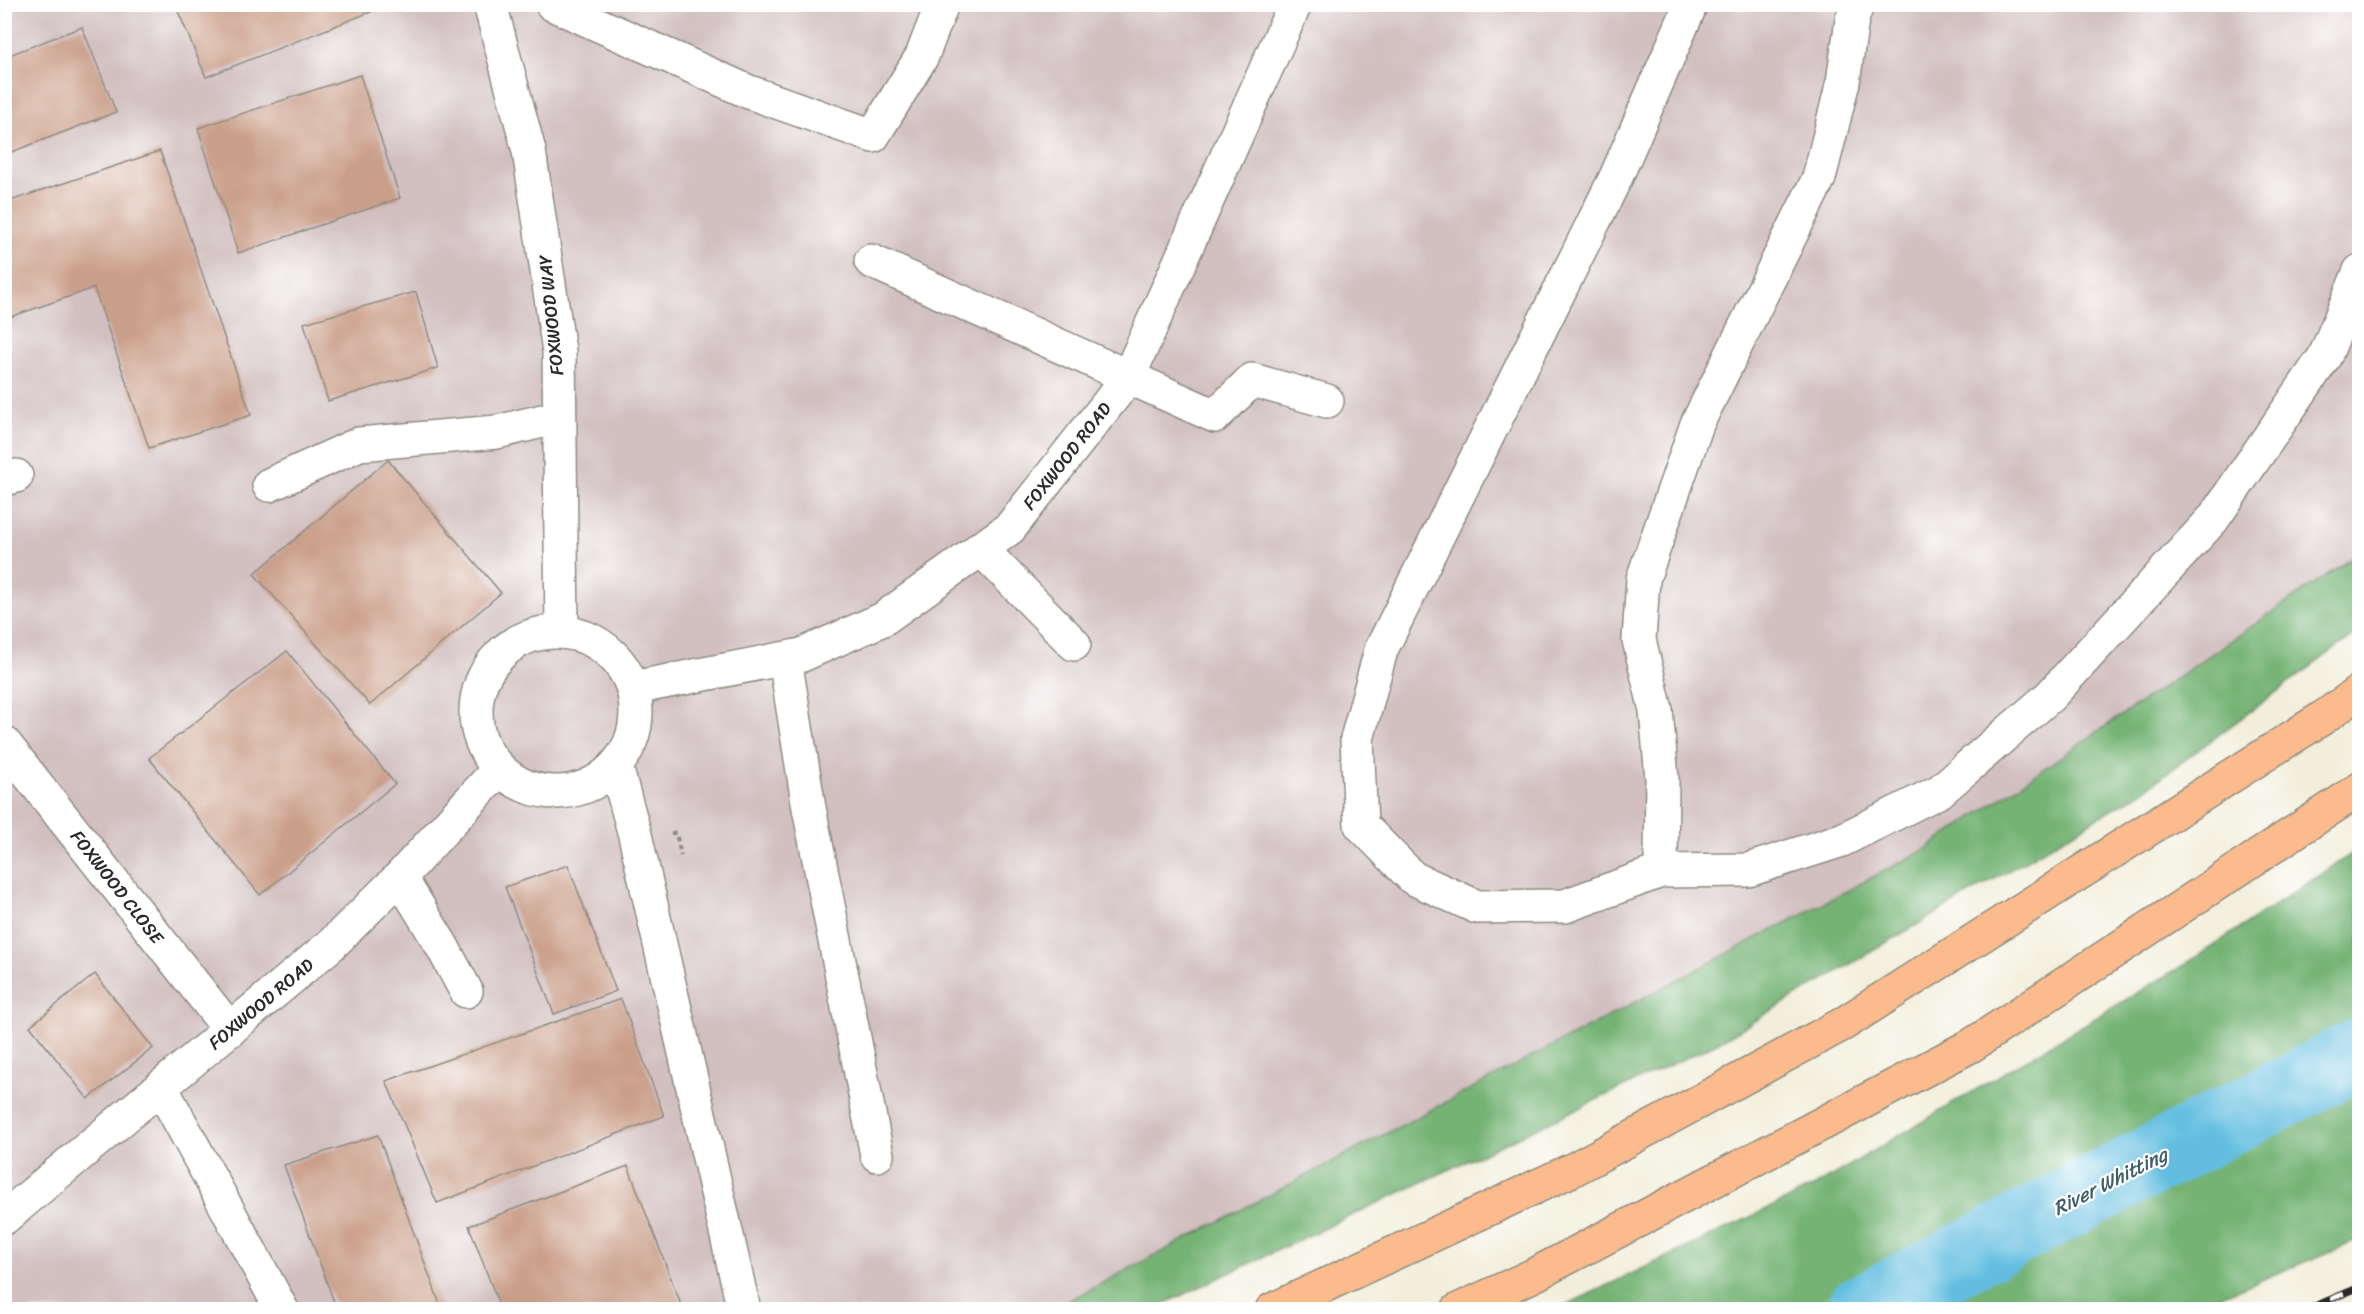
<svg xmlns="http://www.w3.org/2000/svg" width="2364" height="1314" viewBox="0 0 2364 1314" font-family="Sriracha,sans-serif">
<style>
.industrial{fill:#d2bfc0}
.forest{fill:#75b374;stroke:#506f50;stroke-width:1.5}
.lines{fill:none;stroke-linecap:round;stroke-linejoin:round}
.river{stroke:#62bde0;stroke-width:70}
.building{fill:#ca9f89}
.minor-casing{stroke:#8e8c82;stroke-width:36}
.highway-casing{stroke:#8e8c82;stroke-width:36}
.path{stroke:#8e8c82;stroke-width:4;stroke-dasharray:4.5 4.5;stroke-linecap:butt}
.minor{stroke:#fff;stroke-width:33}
.highway{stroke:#fbbb8d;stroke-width:33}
.rail-casing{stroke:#2b2b2b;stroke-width:7}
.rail{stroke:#fff;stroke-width:4.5;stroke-dasharray:14;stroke-linecap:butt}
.labels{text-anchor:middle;stroke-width:4.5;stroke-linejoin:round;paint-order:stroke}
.street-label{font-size:18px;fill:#2b2b2b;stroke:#fff}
.water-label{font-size:20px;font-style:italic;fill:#3e5e6a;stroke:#fff}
</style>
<rect width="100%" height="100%" fill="#fff"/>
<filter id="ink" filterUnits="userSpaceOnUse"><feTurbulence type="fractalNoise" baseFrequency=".0167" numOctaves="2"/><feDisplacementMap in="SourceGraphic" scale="12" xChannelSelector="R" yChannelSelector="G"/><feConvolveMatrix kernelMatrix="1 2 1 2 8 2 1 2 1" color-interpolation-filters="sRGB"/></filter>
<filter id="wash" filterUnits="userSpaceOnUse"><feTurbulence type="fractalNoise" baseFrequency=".008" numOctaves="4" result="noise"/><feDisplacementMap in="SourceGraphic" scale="24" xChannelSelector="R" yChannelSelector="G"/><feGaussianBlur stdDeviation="1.35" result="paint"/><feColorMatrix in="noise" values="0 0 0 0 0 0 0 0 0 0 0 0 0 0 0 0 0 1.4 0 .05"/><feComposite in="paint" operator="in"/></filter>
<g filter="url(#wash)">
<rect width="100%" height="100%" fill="#f2eeda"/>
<polygon class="industrial" points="5,5 2359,5 2359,553 1926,849 1053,1309 5,1310"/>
<g class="forest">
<polygon points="2359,553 2359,631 2140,793 1717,1043 1153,1309 1069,1309 1068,1301 1926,849"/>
<polygon points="2359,849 2359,1240 2189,1309 1558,1309 1815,1186 2187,963"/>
</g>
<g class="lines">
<polyline class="river" points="1861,1310 2360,1053"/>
</g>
<g id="blocks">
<g class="building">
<polygon points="175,4 388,4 388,5 206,77"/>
<polygon points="82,27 116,112 4,155 4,57"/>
<polygon points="360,75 400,198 238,253 198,128"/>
<polygon points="160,151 251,415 149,448 94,288 10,317 4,301 4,203"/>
<polygon points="416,292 438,368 328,401 304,323"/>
<polygon points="388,460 501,593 370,705 254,574"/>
<polygon points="287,651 395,784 260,895 149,758"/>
<polygon points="568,865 616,991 554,1014 505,887"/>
<polygon points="95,974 153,1048 88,1099 30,1026"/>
<polygon points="621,999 664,1116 437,1203 386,1081"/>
<polygon points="378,1135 442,1310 337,1310 284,1165"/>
<polygon points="628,1166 683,1310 501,1310 469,1226"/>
</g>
</g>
</g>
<g filter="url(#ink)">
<use href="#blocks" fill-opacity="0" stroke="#8e8c82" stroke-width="1.5"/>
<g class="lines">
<defs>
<g id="minor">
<polyline points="490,4 529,151 559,351 562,632"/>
<polyline points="552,4 749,92 873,136 922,56 942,4"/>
<polyline points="1691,4 1616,177 1381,650 1357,739 1361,825 1413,878 1477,907 1565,906 1661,871 1748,870 1842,840 1940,791 2050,696 2213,519 2325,356 2360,271"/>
<polyline points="871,261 1215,416 1252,380 1327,401"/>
<polyline points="4,479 16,476"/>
<polyline points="269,485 359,444 497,432 559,417"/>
<polyline points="980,548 1074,644"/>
<circle cx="556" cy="712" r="80"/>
<polyline points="785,659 809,808 877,1155"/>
<polyline points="633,688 802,655 883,619 1010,528 1128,378 1295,4"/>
<polyline points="4,743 230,1030"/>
<polyline points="616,767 635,835 744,1310"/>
<polyline points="1661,871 1662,779 1656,710 1639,640 1643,579 1697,424 1819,178 1843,82 1852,20 1857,4"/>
<polyline points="400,877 442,946 466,991"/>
<polyline points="161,1087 282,1310"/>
<polyline points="4,1218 332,944 400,877 499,769"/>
</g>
<g id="highway">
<polyline points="1272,1310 1574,1169 1843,1024 2324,717 2360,691"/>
<polyline points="1458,1310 1534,1275 1972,1045 2360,789"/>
</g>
</defs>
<use href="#minor" class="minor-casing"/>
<use href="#highway" class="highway-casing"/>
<polyline class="path" points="671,833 676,833 681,856"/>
<use href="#minor" class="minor"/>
<use href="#highway" class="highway"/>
<defs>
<polyline id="rail" points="2305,1310 2360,1287"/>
</defs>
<use href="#rail" class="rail-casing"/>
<use href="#rail" class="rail"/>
</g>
</g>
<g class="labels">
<g class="street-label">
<text transform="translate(551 315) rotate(-96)" y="6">FOXWOOD WAY</text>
<text transform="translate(1067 456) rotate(-52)" y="6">FOXWOOD ROAD</text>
<text transform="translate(117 887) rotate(52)" y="6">FOXWOOD CLOSE</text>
<text transform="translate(261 1004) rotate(-40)" y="6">FOXWOOD ROAD</text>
</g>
<g class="water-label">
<text transform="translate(2110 1181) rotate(-27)" y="7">River Whitting</text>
</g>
</g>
<rect width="2364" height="1314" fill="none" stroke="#fff" stroke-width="24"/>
</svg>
